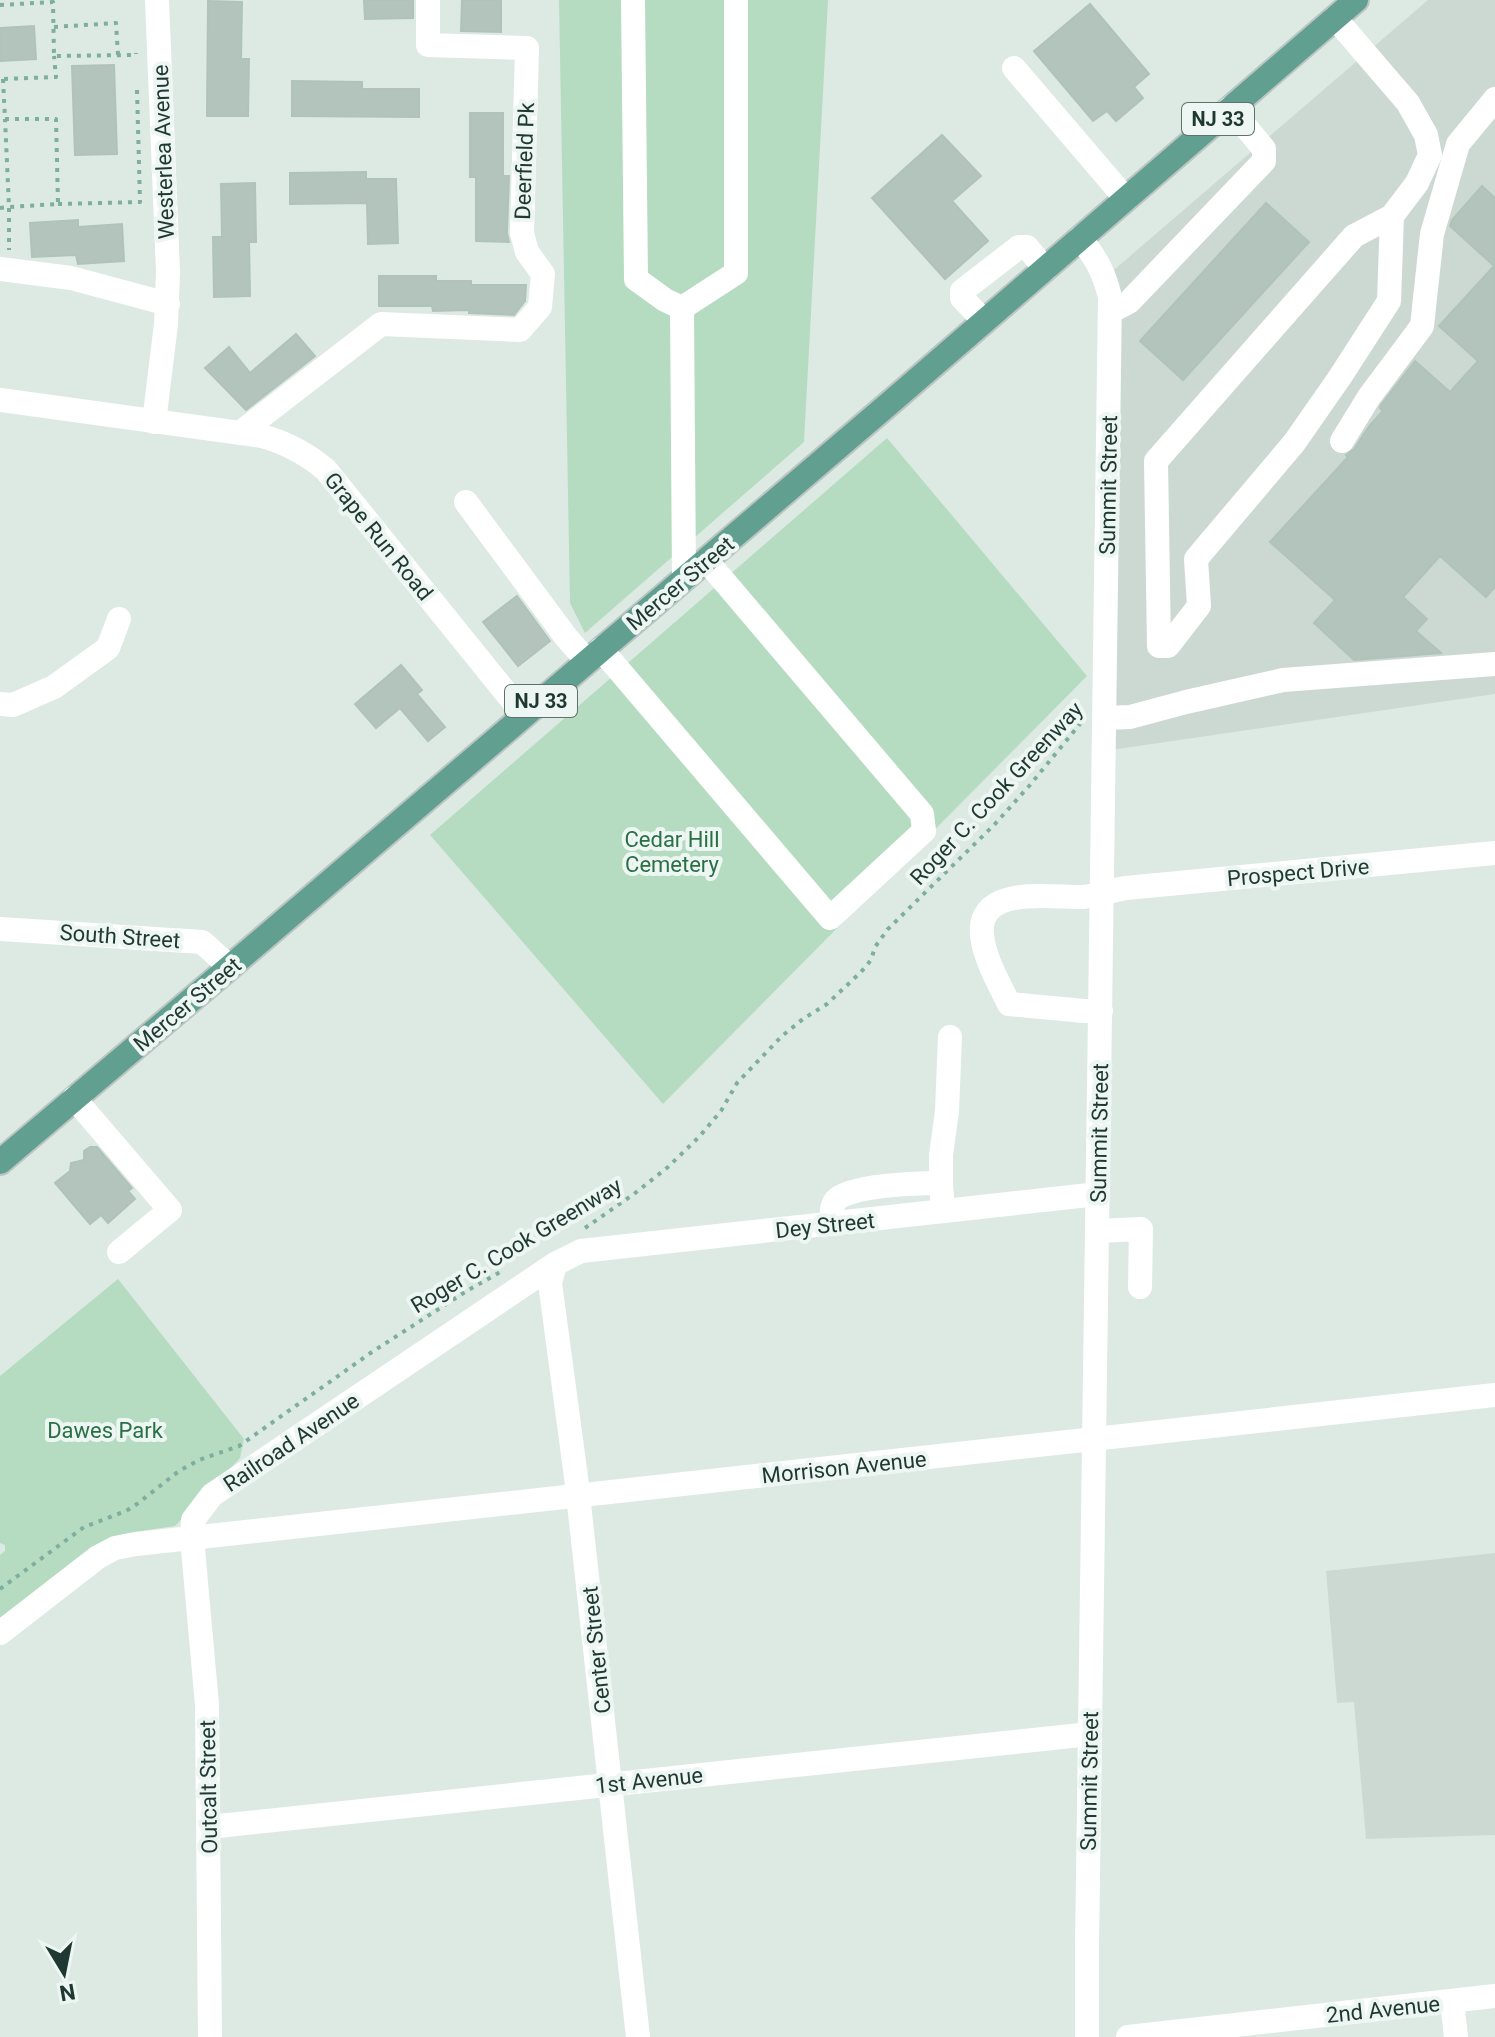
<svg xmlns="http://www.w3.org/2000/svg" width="1495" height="2037" viewBox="0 0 1495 2037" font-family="Roboto,sans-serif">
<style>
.built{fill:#ccd9d3}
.green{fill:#b5dcc0}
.building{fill:#b3c4bd;stroke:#b0c3bb;stroke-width:2}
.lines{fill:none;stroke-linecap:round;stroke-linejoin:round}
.major-casing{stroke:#bcc4c2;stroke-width:28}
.path{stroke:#7dae9f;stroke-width:4;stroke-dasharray:4 6;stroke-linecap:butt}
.minor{stroke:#fff;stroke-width:24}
.major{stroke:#61a090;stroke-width:24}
.labels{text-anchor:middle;stroke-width:8;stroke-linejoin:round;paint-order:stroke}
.shield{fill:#edf6f2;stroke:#5d726c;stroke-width:2}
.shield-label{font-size:20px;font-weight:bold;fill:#1f3932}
.street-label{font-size:22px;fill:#1f3932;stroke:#edf6f2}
.park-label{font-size:22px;fill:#297045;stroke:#edf6f2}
</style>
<rect width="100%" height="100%" fill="#ddeae4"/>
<g class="built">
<polygon points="1428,0 1495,0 1495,694 1104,751 1108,275"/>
<polygon points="1495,1553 1495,1835 1366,1839 1354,1702 1337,1703 1326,1571"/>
</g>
<g class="green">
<polygon points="559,0 828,0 804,442 585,633 570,603"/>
<polygon points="887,438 1087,676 663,1104 430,835"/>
<polygon points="118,1279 244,1439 240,1458 175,1526 128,1533 110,1538 0,1621 0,1555 5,1551 5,1545 0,1543 0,1376"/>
</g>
<g class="building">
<polygon points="364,0 413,0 413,18 365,19"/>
<polygon points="462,0 501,0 501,32 461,31"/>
<polygon points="208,1 242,2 241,59 249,59 248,116 207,116"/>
<polygon points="1090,4 1149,74 1134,87 1143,98 1116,121 1107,111 1093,121 1034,51"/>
<polygon points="34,26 36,59 0,61 0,28"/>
<polygon points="114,65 117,154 75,155 72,66"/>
<polygon points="292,81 362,82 362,89 419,89 419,117 292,116"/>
<polygon points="470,113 503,113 503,176 509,176 507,233 509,242 476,241 476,177 470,177"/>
<polygon points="942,135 981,176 952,201 988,241 945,279 872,198"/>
<polygon points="366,172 366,179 396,179 398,243 368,244 367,203 290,204 290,173"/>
<polygon points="255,183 256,242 249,242 250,296 214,297 213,237 222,237 221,184"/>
<polygon points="1482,186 1495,198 1495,587 1486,597 1440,556 1403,597 1427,619 1416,631 1441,653 1354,660 1314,623 1335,600 1270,542 1348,457 1346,455 1354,449 1370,425 1383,411 1380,408 1381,405 1415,361 1450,392 1478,361 1439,326 1494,266 1450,226 1452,220"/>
<polygon points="1266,203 1309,242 1183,380 1140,341"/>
<polygon points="78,220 78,227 122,224 124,261 78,264 76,255 32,257 30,223"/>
<polygon points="379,276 436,276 436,281 471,281 471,285 526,285 525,301 514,315 469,313 469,310 433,311 432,306 379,306"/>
<polygon points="296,334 315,356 246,410 205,368 229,347 250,373"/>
<polygon points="517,596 550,641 518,666 483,622"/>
<polygon points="401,665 422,690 417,694 445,727 428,741 400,708 376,728 355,704"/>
<polygon points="90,1147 97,1147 132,1188 128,1191 135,1199 108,1223 101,1215 90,1224 55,1183 70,1171 71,1163 84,1160 84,1151"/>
</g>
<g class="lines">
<defs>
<polyline id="major" points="0,1162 230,967 891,402 1356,0"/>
</defs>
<use href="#major" class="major-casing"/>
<g class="path">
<polyline points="0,5 53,2 54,56 136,55 136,53"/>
<polyline points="54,27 116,23 118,55"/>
<polyline points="3,79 5,119 56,119 58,204 9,207 5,119"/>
<polyline points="4,79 56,77 54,56"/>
<polyline points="58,204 140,202 137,89"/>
<polyline points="0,208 9,207 9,250"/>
<polyline points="585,1228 634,1194 668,1167 699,1137 721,1111 737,1083 782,1036 803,1019 827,1004 861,972 871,960 875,947 888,929 995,824 1030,785 1084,719"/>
<polyline points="0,1589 84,1527 126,1511 137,1504 179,1471 199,1460 239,1446 372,1352 465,1292 502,1271"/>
</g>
<g class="minor">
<polyline points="633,0 636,279 665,300 682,308"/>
<polyline points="1335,18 1408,103 1426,135 1430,155 1417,183 1392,216 1389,301 1340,377 1294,443 1196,559 1199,606 1168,646 1159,646 1156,461 1354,236 1392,216"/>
<polyline points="1014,68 1126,199"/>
<path d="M 1080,238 C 1096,258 1104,272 1110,297 L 1087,1947 L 1087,2037"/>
<polyline points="0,269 71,278 168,304"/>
<polyline points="682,308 736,273 736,0"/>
<polyline points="682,308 684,579"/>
<polyline points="1110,312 1129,302 1264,161 1264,149 1230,108"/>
<polyline points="984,321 962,298 962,291 1019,247 1027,247 1045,269"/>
<path d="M 0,400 L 262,436 C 287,443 306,453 326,470 L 524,715"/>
<polyline points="154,422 166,324 168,272 157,0"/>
<polyline points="240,433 381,324 520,330 540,307 543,274 527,252 522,233 527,48 428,45 428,0"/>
<polyline points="1342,441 1369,397 1422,326 1432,234 1458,144 1495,99"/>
<polyline points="466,502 566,637 587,661"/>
<polyline points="601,649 830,918 924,831 922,814 706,560"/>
<polyline points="0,704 13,705 54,687 108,648 119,619"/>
<polyline points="1105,718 1130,717 1186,702 1283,680 1495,664"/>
<polyline points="0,929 202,942 230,967"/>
<path d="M 1101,1011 L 1084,1011 L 1009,1004 C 999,983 984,958 982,935 C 977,884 1052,898 1083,897 C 1097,896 1112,890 1126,888 L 1495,853"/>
<polyline points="74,1098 170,1210 119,1252"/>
<polyline points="941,1183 941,1155 947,1111 950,1037"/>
<path d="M 833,1224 C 832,1216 830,1207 836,1200 C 849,1185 920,1183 941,1183 L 943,1211"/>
<polyline points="1097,1231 1141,1229 1140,1287"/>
<polyline points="555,1264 550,1283 576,1477 638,2037"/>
<polyline points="0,1633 98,1557 115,1548 136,1544 1495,1395"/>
<polyline points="209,1827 1090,1734"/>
<polyline points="1452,2001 1456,2037"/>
<polyline points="210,2037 207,1705 192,1538 193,1520 212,1495 555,1264 581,1251 1098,1194"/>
<polyline points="1128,2037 1495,1996"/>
</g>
<use href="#major" class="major"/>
</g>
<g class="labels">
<g class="shield">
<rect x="1182" y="103" width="72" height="32" rx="6"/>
<rect x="505" y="685" width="72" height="32" rx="6"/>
</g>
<g class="shield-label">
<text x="1218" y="126">NJ 33</text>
<text x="541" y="708">NJ 33</text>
</g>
<g class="street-label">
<text transform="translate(163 152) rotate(-92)" y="8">Westerlea Avenue</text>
<text transform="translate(524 161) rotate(-88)" y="8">Deerfield Pk</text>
<text transform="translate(1108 485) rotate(-89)" y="8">Summit Street</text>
<text transform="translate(379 536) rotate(51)" y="8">Grape Run Road</text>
<text transform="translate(680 583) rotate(-40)" y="8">Mercer Street</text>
<text transform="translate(996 793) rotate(-47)" y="8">Roger C. Cook Greenway</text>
<text transform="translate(1298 872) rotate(-5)" y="8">Prospect Drive</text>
<text transform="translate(120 936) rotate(4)" y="8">South Street</text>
<text transform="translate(187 1004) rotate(-40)" y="8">Mercer Street</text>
<text transform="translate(1099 1133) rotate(-89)" y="8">Summit Street</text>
<text transform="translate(825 1225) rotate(-6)" y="8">Dey Street</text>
<text transform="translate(516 1245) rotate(-31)" y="8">Roger C. Cook Greenway</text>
<text transform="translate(291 1442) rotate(-34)" y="8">Railroad Avenue</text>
<text transform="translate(844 1467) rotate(-6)" y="8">Morrison Avenue</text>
<text transform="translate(596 1650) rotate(-96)" y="8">Center Street</text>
<text transform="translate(649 1780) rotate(-6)" y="8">1st Avenue</text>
<text transform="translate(1089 1781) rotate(-89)" y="8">Summit Street</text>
<text transform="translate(208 1787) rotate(-91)" y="8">Outcalt Street</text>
<text transform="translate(1383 2009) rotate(-6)" y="8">2nd Avenue</text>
</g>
<g class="park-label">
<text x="672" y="847">Cedar Hill<tspan x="672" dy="25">Cemetery</tspan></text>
<text x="105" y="1438">Dawes Park</text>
</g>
</g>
<g transform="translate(64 1973) rotate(170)" stroke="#edf6f2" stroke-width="6" paint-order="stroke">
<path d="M0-6L14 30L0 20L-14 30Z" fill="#1f3932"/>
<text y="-12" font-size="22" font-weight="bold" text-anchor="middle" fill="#1f3932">N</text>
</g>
</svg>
